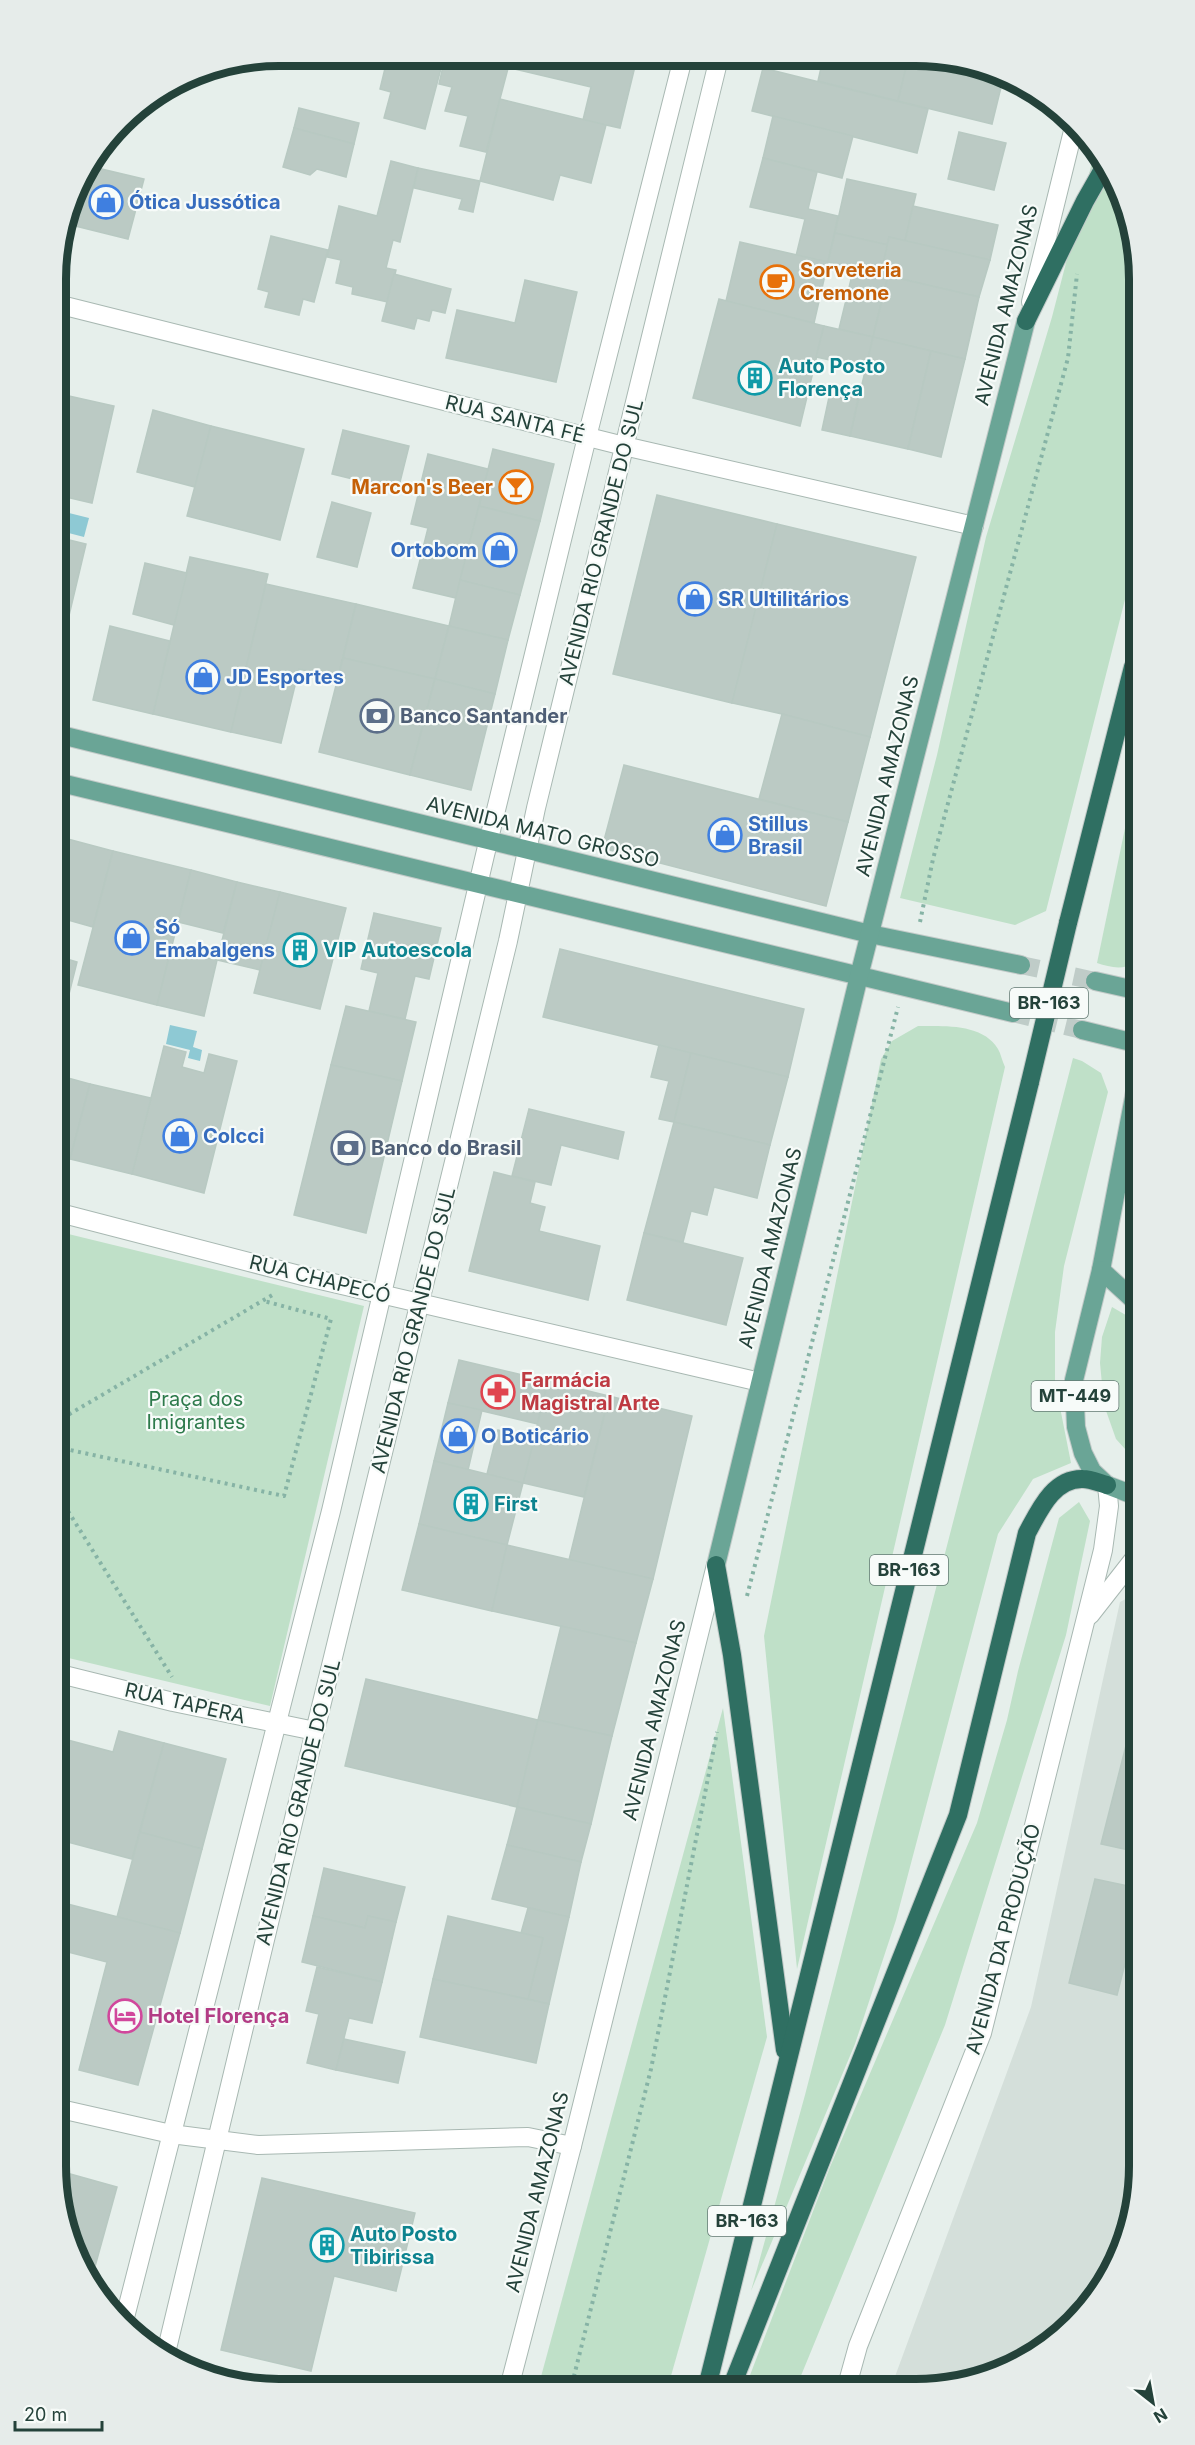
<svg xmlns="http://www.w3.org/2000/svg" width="1195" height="2445" viewBox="0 0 1195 2445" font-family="Inter,sans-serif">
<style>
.built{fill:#d4dfda}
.green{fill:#bfe0c8}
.water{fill:#8ec9d4}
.building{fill:#bbcac4;stroke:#b8c9c2;stroke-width:1.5}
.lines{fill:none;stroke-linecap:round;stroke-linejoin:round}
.major-tunnel{stroke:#bfccc8;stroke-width:18;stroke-dasharray:18 9;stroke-linecap:butt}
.minor-casing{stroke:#a8b8b2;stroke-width:20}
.major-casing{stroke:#c2cac8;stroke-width:20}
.highway-casing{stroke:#c2cac8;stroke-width:20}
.path{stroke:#86b3a5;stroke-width:4;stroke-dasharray:3 4.5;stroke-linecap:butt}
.minor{stroke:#fff;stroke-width:18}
.major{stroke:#6aa596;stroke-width:18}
.highway{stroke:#2f6f62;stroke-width:18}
.highway-bridge-casing{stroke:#c2cac8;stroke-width:20;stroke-linecap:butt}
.highway-bridge{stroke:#2f6f62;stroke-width:18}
.labels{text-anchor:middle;stroke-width:4.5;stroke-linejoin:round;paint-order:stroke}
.shield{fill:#f7fbf9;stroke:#637a73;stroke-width:1.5}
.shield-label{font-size:18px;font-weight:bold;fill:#24423a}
.shop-label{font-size:20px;font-weight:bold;fill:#366cbe;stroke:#f7fbf9;text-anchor:start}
.food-label{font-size:20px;font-weight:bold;fill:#c56008;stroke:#f7fbf9;text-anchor:start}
.street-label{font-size:20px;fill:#24423a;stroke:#f7fbf9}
.culture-label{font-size:20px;font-weight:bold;fill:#0d838f;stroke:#f7fbf9;text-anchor:start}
.service-label{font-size:20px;font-weight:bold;fill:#4e5e75;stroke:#f7fbf9;text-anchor:start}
.health-label{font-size:20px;font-weight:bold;fill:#be3a42;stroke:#f7fbf9;text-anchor:start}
.park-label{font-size:20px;fill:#2d7a4b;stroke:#f7fbf9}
.hotel-label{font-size:20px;font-weight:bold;fill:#b23c85;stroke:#f7fbf9;text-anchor:start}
.rim{fill:none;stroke:#24423a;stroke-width:8}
</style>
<rect width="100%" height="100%" fill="#e6efeb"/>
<polygon class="built" points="1137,1593 1139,2181 1123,2251 1093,2302 1040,2352 974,2382 893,2382 1031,2007 1120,1602"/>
<g class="green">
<polygon points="1096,147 1102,155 1132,221 1133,568 1046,911 1015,925 900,898 937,755 986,537 1052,317"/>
<path d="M 1134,785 L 1135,962 C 1123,971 1110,967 1097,963 Z"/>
<path d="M 918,1026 C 943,1026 983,1023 998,1049 C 1001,1054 1002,1061 1005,1067 L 797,1969 L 764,1636 L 881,1059 L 892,1041 Z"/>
<polygon points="1073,1058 1082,1061 1101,1073 1108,1092 1064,1266 1055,1332 1055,1382 1071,1463 1033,1479 998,1534 896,1920 855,2044 751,2291 805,2095"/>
<polygon points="56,1231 364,1306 270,1706 56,1655"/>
<polygon points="1112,1307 1136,1321 1136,1461 1116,1439 1104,1405 1100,1363 1102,1337"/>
<polygon points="1079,1502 1090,1521 1066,1635 945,2025 798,2383 747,2383 830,2167 977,1823 1007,1720 1018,1671 1059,1518"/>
<polygon points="723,1708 767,2037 669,2383 539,2384"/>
</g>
<g class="water">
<polygon points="61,511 89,518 84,537 57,530"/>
<polygon points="170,1025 197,1031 193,1047 202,1050 200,1061 188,1058 190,1050 166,1044"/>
</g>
<g class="building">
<polygon points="337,56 370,56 367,64"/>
<polygon points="388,56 444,57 425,129 384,118 391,92 380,89"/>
<polygon points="458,57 511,57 486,152 460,146 468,116 445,111 452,87 439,84 444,62 455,65"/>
<polygon points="512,57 637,58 620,128 583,120 591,87 510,68"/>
<polygon points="823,59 899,59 908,62 898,101 818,81"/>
<polygon points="908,59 960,60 1004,75 992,124 898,101"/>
<polygon points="763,68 928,109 917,153 752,111"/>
<polygon points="500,99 606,125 591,183 560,175 553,200 480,181"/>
<polygon points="299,108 359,123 354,144 294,128"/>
<polygon points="773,116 853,136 842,178 763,158"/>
<polygon points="294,128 354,144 346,177 317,169 310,175 283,167"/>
<polygon points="959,132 1006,143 994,190 948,179"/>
<polygon points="763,158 817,172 808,209 838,216 828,262 796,256 805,219 750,207"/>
<polygon points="391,161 418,168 400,242 393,240 386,268 396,270 388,302 352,294 353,287 336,283 341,260 327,257 339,206 377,216"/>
<polygon points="89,166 144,179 128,239 67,224 79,179"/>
<polygon points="418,168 480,181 473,212 459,209 462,199 414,188"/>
<polygon points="847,179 916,194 905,241 889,237 888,245 835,233"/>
<polygon points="913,206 998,225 990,260 905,241"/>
<polygon points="835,233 888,245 881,274 828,262"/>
<polygon points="271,236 328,250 314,302 303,299 299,315 265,307 269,292 258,289"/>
<polygon points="889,237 990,260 979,297 881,274"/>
<polygon points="740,242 828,262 814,323 726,301"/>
<polygon points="854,267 888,276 873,337 839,329"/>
<polygon points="394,274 451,289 445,313 432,310 429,321 417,318 414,329 382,321"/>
<polygon points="888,276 979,297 965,359 873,337"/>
<polygon points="525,280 577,292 556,382 446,358 457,310 515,323"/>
<polygon points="719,299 824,326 800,426 693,398"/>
<polygon points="824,326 873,337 866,368 816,357"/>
<polygon points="873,337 931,351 908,449 850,436"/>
<polygon points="931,351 965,359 941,457 908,449"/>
<polygon points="831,388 859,394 850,436 822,430"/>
<polygon points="69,396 114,406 92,503 57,495 57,450"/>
<polygon points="153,410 211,426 195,487 137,472"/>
<polygon points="211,426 304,449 280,540 187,516"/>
<polygon points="343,430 409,446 398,490 332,474"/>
<polygon points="493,449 554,464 540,521 479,506"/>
<polygon points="428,454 488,469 456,598 413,588 428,528 411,524"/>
<polygon points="657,495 777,524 732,703 613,674"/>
<polygon points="332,502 371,513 357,567 317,557"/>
<polygon points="479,506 540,521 520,595 460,580"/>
<polygon points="777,524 916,557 870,737 782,714 732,703"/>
<polygon points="57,537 86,544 57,666"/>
<polygon points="190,557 268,574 231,732 153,714"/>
<polygon points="145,563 187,573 174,625 133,614"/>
<polygon points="460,580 520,595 508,640 449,626"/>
<polygon points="266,584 356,604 338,678 299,669 281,743 231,732"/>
<polygon points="356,604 449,626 435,679 343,658"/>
<polygon points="110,626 170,641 153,714 93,700"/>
<polygon points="449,626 508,640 495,694 435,679"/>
<polygon points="343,658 435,679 410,775 319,752"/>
<polygon points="435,679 495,694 471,790 410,775"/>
<polygon points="782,714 870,737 848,822 759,799"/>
<polygon points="624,765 848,822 826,906 602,848"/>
<polygon points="57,837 64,838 57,865"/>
<polygon points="64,838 113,851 93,927 57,917 57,865"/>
<polygon points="113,851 191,870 157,1005 78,985"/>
<polygon points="191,870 237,882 223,933 178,922"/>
<polygon points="237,882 280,892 260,970 217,960"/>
<polygon points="280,892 346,908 320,1009 254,993"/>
<polygon points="374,913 441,928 429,979 415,976 405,1019 369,1011 378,973 361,969"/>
<polygon points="171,949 217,960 204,1016 157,1005"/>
<polygon points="560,949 804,1009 788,1077 543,1017"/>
<polygon points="57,956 77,962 69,994 57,991"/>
<polygon points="346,1006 416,1022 402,1081 331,1065"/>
<polygon points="659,1045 691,1053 674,1122 659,1119 669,1081 651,1077"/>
<polygon points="164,1046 186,1052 182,1067 204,1073 209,1054 237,1061 204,1193 132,1174"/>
<polygon points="691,1053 788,1077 770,1145 674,1122"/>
<polygon points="331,1065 402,1081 366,1233 294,1215"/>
<polygon points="57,1075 90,1084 70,1159 56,1155"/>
<polygon points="90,1084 151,1098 132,1174 70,1159"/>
<polygon points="529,1109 624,1132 618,1159 561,1145 551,1185 512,1176"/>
<polygon points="674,1122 770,1145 757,1198 714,1187 707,1215 691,1211 683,1242 644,1233"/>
<polygon points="494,1172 535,1182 530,1203 545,1207 539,1231 600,1246 588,1300 469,1271"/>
<polygon points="644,1233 743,1258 726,1325 627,1300"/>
<polygon points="459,1360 548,1381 538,1424 448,1403"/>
<polygon points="548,1381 609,1396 584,1497 523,1483"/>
<polygon points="609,1396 692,1416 653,1579 569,1560"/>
<polygon points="448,1403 482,1410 468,1470 434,1461"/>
<polygon points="498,1430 534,1439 523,1483 487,1474"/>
<polygon points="434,1461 523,1483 507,1545 419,1524"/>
<polygon points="419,1524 507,1545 492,1611 402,1590"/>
<polygon points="507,1545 653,1579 636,1643 492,1611"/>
<polygon points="561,1626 636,1643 612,1736 538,1720"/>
<polygon points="366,1679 538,1720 517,1807 345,1766"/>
<polygon points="1133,1718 1137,1719 1138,1852 1101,1844"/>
<polygon points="538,1720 612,1736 591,1824 517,1807"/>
<polygon points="119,1731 164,1743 132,1859 56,1839 56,1753 60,1738 113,1752"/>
<polygon points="164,1743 226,1759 202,1849 140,1832"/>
<polygon points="517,1807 591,1824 581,1862 507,1845"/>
<polygon points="140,1832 202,1849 180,1933 117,1917"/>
<polygon points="507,1845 581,1862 569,1917 492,1899"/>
<polygon points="324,1868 405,1887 396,1922 368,1916 365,1928 313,1916"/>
<polygon points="1095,1879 1138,1888 1138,1913 1117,1995 1069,1983"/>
<polygon points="56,1901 180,1933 138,2085 79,2070 107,1962 56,1949"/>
<polygon points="528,1908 569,1917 549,2004 528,1999 543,1938 521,1933"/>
<polygon points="313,1916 365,1928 368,1916 396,1922 382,1982 302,1962"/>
<polygon points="448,1916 543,1938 528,1999 433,1979"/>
<polygon points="317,1967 382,1982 372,2023 349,2018 336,2070 307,2063 319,2014 306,2011"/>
<polygon points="433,1979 549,2004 536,2063 420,2037"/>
<polygon points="344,2039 405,2052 398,2083 336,2070"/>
<polygon points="56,2170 117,2187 91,2281 88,2280 63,2224"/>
<polygon points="262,2178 415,2213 396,2291 334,2276 311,2371 221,2350"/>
</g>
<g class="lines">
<g class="major-tunnel">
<polyline points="1021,965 1095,981"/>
<polyline points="1013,1013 1082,1030"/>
</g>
<defs>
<g id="minor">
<polyline points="1031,302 1075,123"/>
<polyline points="57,304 624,446 974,526"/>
<polyline points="56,1212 303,1276 760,1382"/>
<polyline points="1090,1615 1137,1555"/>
<polyline points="56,1673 173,1702 315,1731"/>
<polyline points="56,2108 171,2134 258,2145 528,2137 572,2146"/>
<polyline points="123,2325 331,1511 485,855 587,437 683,58"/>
<polyline points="165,2357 315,1731 508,941 536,808 719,58"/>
<polyline points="848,2382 858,2346 982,2033 1103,1550 1109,1506 1107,1485"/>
<polyline points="510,2384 572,2146 716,1565"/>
</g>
<g id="major">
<polyline points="57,734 870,934 1021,965"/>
<polyline points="57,782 1013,1013"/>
<polyline points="1095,981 1135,990"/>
<polyline points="1082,1030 1135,1043"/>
<polyline points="1135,1092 1101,1270 1074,1380 1076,1427 1083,1453 1092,1471 1107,1485 1136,1496"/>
<polyline points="1101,1270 1136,1302"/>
<polyline points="716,1565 859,976 1026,321"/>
</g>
<g id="highway">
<polyline points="1026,321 1085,201 1106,164"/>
<polyline points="1068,923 1133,667"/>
<polyline points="716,1565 732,1655 785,2050"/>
<path d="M 708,2383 C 813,1949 924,1516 1030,1082"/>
<path d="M 733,2383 L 958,1815 L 1027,1533 C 1039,1511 1053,1478 1083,1479 C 1091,1479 1099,1483 1107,1485"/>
</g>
</defs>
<use href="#minor" class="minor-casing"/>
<use href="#major" class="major-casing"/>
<use href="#highway" class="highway-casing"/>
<g class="path">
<polyline points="920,922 933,859 1068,358 1077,274"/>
<polyline points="56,1422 274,1294"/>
<polyline points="56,1447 284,1496 331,1319 264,1301"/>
<polyline points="56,1492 172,1677"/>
<polyline points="747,1596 898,1007"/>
<polyline points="572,2384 651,2069 717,1732"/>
</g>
<use href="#minor" class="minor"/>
<use href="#major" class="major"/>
<use href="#highway" class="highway"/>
<defs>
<polyline id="highway-bridge" points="1030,1082 1068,923"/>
</defs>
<use href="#highway-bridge" class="highway-bridge-casing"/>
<use href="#highway-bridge" class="highway-bridge"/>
</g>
<defs>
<symbol id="shop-ring" viewBox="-11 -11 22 22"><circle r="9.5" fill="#f7fbf9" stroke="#3f7fe0" stroke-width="1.5"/><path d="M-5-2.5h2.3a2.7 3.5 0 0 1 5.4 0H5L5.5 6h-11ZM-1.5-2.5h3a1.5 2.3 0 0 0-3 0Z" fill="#3f7fe0"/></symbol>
<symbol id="cafe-ring" viewBox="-11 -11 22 22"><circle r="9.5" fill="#f7fbf9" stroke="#e8710a" stroke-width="1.5"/><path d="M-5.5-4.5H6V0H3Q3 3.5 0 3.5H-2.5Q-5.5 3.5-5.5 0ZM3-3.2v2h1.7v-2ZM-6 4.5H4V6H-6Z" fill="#e8710a"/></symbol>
<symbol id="building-ring" viewBox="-11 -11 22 22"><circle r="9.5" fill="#f7fbf9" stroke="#0f9aa8" stroke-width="1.5"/><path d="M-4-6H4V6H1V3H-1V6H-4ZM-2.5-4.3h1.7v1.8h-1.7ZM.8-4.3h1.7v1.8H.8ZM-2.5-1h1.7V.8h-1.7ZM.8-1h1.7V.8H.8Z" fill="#0f9aa8"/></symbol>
<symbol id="bar-ring" viewBox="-11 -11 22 22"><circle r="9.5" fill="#f7fbf9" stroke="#e8710a" stroke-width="1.5"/><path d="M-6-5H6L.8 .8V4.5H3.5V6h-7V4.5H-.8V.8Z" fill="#e8710a"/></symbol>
<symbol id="bank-ring" viewBox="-11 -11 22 22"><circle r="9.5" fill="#f7fbf9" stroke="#5c6f8a" stroke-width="1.5"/><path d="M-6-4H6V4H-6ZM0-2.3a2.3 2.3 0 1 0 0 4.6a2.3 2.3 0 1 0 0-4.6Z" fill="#5c6f8a"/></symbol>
<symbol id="pharmacy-ring" viewBox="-11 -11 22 22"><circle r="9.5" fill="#f7fbf9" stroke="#e0444e" stroke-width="1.5"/><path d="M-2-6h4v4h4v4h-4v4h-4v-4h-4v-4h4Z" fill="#e0444e"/></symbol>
<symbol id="hotel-ring" viewBox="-11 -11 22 22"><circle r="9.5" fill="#f7fbf9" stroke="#d1479c" stroke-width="1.5"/><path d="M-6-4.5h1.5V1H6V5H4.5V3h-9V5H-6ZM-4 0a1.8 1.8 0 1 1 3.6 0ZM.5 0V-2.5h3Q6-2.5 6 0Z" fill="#d1479c"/></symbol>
</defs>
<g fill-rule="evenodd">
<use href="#shop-ring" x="87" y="183" width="38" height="38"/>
<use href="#cafe-ring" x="758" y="263" width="38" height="38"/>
<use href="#building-ring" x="736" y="359" width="38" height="38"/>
<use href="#bar-ring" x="497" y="468" width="38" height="38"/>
<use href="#shop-ring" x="481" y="531" width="38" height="38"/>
<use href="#shop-ring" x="676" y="580" width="38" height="38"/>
<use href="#shop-ring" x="184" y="658" width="38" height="38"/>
<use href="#bank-ring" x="358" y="697" width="38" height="38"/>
<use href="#shop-ring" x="706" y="816" width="38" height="38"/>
<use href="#shop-ring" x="113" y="919" width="38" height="38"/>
<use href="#building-ring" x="281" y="931" width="38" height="38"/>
<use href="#shop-ring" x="161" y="1117" width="38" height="38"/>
<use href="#bank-ring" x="329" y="1129" width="38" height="38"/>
<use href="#pharmacy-ring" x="479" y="1373" width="38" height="38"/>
<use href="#shop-ring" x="439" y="1417" width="38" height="38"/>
<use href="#building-ring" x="452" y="1485" width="38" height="38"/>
<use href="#hotel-ring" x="106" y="1997" width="38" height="38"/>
<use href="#building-ring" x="308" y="2226" width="38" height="38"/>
</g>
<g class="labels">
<g class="shield">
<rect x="1010" y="988" width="78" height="30" rx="4.5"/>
<rect x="1031.5" y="1381" width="87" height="30" rx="4.5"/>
<rect x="870" y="1555" width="78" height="30" rx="4.5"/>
<rect x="708" y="2206" width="78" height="30" rx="4.5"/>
</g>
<g class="shield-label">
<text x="1049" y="1009">BR-163</text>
<text x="1075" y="1402">MT-449</text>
<text x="909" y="1576">BR-163</text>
<text x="747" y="2227">BR-163</text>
</g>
<g class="shop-label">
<text x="129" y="209">Ótica Jussótica</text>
<text x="477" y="557" text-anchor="end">Ortobom</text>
<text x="718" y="606">SR Ultilitários</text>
<text x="226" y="684">JD Esportes</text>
<text x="748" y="831">Stillus<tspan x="748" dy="23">Brasil</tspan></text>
<text x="155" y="934">Só<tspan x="155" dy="23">Emabalgens</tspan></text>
<text x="203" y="1143">Colcci</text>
<text x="481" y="1443">O Boticário</text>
</g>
<g class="food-label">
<text x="800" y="277">Sorveteria<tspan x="800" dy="23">Cremone</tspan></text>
<text x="493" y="494" text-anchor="end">Marcon's Beer</text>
</g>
<g class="street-label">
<text transform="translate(1006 305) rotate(-76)" y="7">AVENIDA AMAZONAS</text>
<text transform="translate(515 419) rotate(14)" y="7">RUA SANTA FÉ</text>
<text transform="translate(601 542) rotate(-76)" y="7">AVENIDA RIO GRANDE DO SUL</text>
<text transform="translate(887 776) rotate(-76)" y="7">AVENIDA AMAZONAS</text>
<text transform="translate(543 832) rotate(14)" y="7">AVENIDA MATO GROSSO</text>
<text transform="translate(770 1248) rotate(-76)" y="7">AVENIDA AMAZONAS</text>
<text transform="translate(320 1279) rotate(14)" y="7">RUA CHAPECÓ</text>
<text transform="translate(413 1330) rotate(-76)" y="7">AVENIDA RIO GRANDE DO SUL</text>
<text transform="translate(185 1703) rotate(13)" y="7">RUA TAPERA</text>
<text transform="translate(654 1720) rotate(-76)" y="7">AVENIDA AMAZONAS</text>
<text transform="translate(298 1802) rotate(-76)" y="7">AVENIDA RIO GRANDE DO SUL</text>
<text transform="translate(1003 1939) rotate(-75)" y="7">AVENIDA DA PRODUÇÃO</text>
<text transform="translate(537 2192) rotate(-76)" y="7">AVENIDA AMAZONAS</text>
</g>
<g class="culture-label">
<text x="778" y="373">Auto Posto<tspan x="778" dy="23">Florença</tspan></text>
<text x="323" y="957">VIP Autoescola</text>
<text x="494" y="1511">First</text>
<text x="350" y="2241">Auto Posto<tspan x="350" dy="23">Tibirissa</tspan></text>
</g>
<g class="service-label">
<text x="400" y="723">Banco Santander</text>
<text x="371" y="1155">Banco do Brasil</text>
</g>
<g class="health-label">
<text x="521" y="1387">Farmácia<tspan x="521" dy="23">Magistral Arte</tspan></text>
</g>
<g class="park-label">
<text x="196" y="1406">Praça dos<tspan x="196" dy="23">Imigrantes</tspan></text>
</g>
<g class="hotel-label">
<text x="148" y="2023">Hotel Florença</text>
</g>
</g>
<path d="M0 0H1195V2445H0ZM279 66H916A213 213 0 0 1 1129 279V2166A213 213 0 0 1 916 2379H279A213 213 0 0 1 66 2166V279A213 213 0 0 1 279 66Z" fill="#e6ecea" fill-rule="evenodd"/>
<path class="rim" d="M279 66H916A213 213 0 0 1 1129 279V2166A213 213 0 0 1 916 2379H279A213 213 0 0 1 66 2166V279A213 213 0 0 1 279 66Z"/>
<g transform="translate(1153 2403) rotate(149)" stroke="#f7fbf9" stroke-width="4.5" paint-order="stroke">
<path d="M0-4.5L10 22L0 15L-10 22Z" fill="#24423a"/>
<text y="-9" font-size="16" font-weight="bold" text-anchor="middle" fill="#24423a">N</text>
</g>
<path d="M15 2421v9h87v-9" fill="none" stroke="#24423a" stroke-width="3"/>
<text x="24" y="2421" font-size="18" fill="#24423a" stroke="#f7fbf9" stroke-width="4.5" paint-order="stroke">20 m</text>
</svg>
